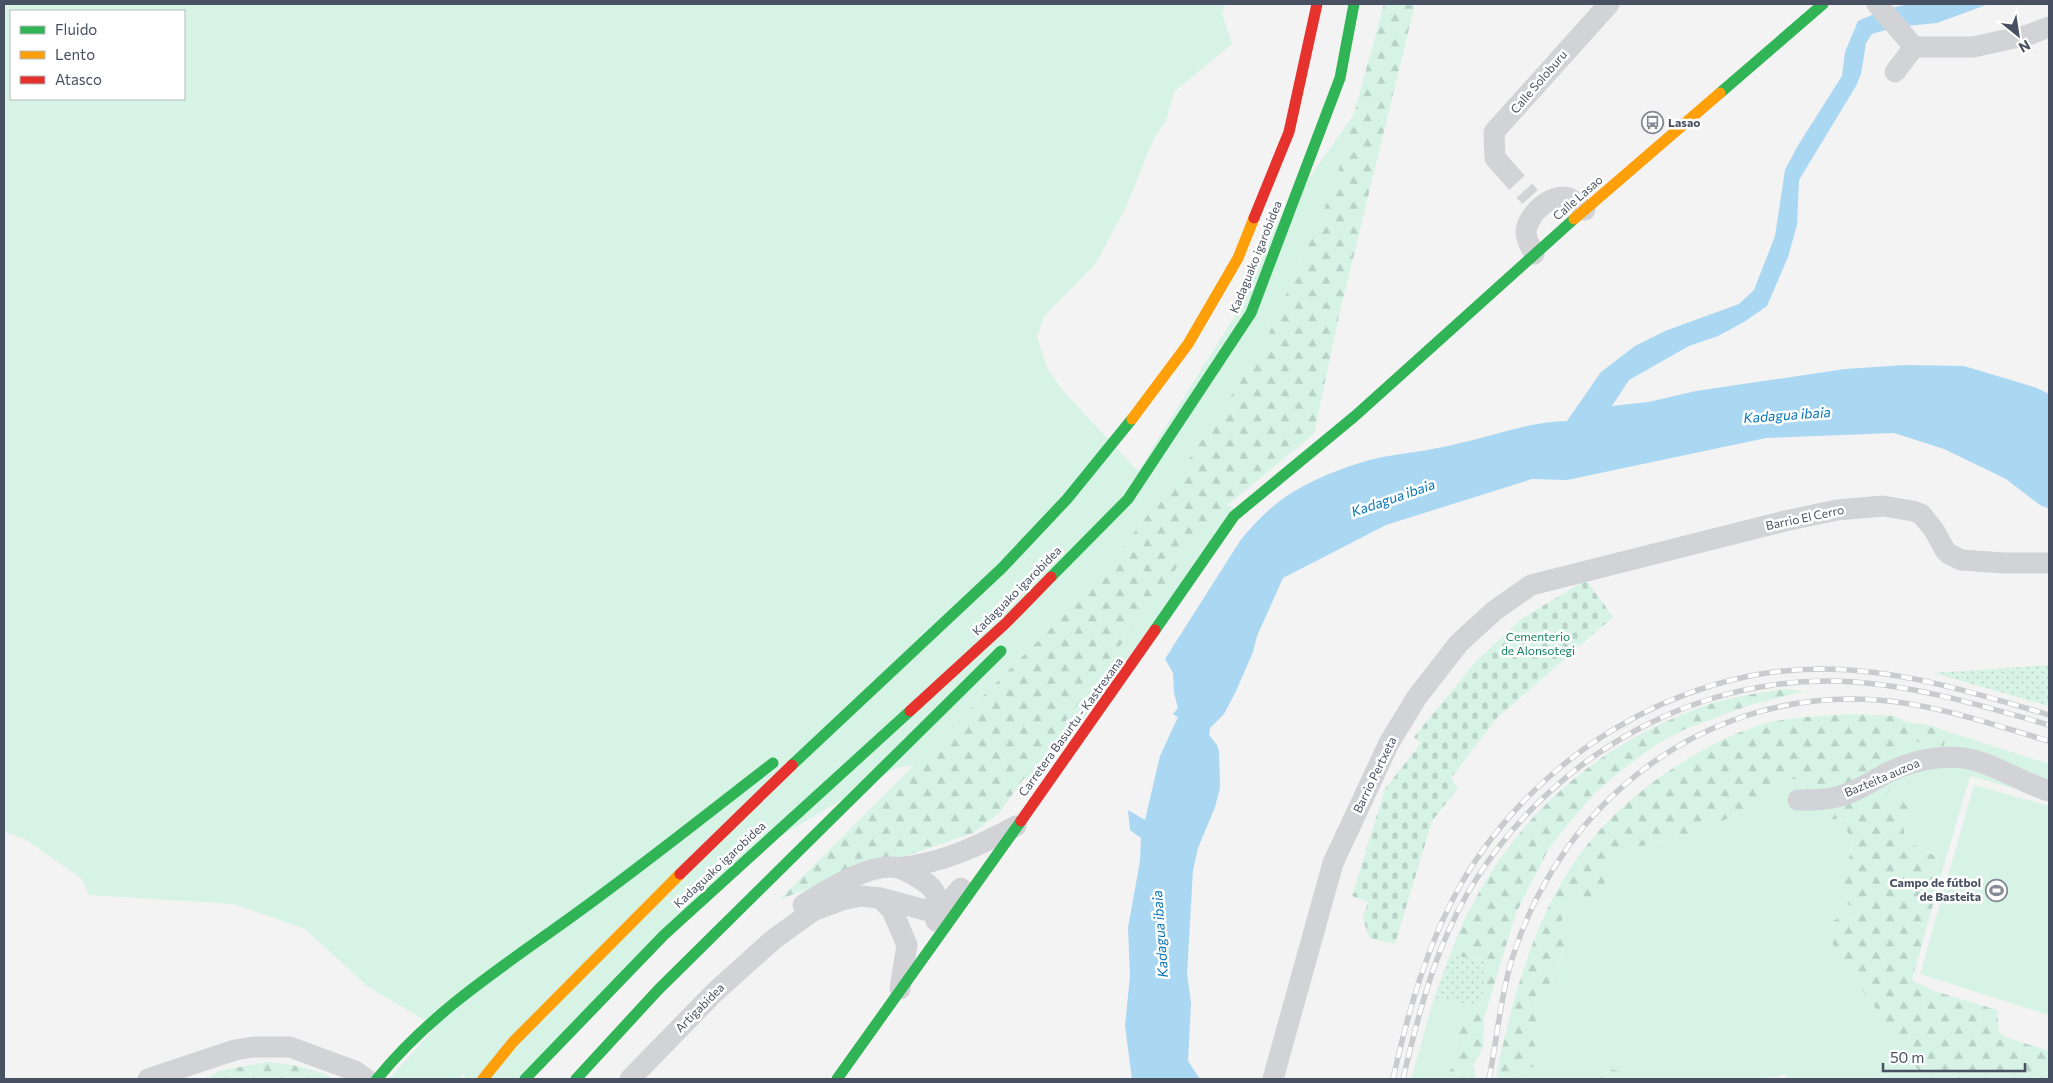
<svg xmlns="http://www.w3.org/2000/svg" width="2053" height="1083" viewBox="0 0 2053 1083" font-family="Commissioner,sans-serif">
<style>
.grass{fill:#d6f3e6;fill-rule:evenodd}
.forest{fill:url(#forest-firs)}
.cemetery{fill:url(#cemetery-stones)}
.park{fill:url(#park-dots)}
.water{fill:#aad7f2}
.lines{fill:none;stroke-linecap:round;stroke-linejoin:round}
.street-tunnel{stroke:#d1d3d6;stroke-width:21;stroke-dasharray:21 11;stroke-linecap:butt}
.street{stroke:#d1d3d6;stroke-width:21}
.fast{stroke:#30b455;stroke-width:11}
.slow{stroke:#ff9f0a;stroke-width:11}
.jam{stroke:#e5322d;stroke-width:11}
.rail-casing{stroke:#cacbce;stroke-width:5.5}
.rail{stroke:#fff;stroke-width:4;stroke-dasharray:11;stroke-linecap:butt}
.labels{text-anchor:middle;stroke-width:5;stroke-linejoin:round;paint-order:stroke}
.street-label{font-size:12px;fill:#485161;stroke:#fff}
.poi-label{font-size:12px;font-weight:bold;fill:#485161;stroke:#fff;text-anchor:start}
.park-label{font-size:12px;fill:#12835d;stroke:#fff}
.water-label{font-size:14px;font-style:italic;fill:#0475b8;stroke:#fff}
</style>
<defs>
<pattern id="forest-firs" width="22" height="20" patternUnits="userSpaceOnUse" patternTransform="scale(1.25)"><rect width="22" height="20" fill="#d6f3e6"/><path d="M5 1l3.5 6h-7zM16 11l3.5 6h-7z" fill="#b9d2c8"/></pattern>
<pattern id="cemetery-stones" width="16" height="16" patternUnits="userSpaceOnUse" patternTransform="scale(1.25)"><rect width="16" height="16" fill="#d6f3e6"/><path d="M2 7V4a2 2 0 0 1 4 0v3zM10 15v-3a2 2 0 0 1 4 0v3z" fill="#b9d2c8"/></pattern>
<pattern id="park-dots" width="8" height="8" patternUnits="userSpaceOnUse" patternTransform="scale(1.25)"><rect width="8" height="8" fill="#d6f3e6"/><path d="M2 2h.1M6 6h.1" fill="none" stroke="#b9d2c8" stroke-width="1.8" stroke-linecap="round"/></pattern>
</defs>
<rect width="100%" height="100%" fill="#f3f3f3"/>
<g class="grass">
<path d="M 4,4 L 1226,4 L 1222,13 L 1232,44 L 1174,92 L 1166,120 L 1154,138 L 1126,207 L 1096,263 L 1044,316 L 1037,337 L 1047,368 L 1063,391 L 1138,471 L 1234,317 L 1268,237 L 1354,114 L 1335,202 L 1267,351 L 1166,492 L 1238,508 L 1035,784 L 995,764 L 951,758 L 896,768 L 753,852 L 517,1079 L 466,1079 L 463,1074 L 459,1079 L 389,1079 L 436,1027 L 367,986 L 305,929 L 234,904 L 89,895 L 82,879 L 25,839 L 4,832 ZM 11,11 L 184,11 L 184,99 L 11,99 Z"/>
<polygon points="1928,725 2049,764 2049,798 1970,776 1942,872 1935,855 1905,840 1902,824 1884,799 1879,766 1911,739 1933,748 1945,736"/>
<path d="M 1790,778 C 1805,782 1808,790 1820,800 C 1853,830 1861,841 1838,882 L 1853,906 L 1864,912 L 1857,920 L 1842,916 L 1830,937 L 1847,970 L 1894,1032 L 1904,1053 L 1915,1067 L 1931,1079 L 1788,1079 L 1786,1075 L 1761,1078 L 1761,1079 L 1623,1079 L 1622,1072 L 1586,1079 L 1517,1079 L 1538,1051 L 1529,1035 L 1536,1024 L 1535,996 L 1546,989 L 1553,979 L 1564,947 L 1560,925 L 1565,912 L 1601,869 L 1607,855 L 1696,832 L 1729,818 L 1757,805 Z"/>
<polygon points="1974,785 2049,806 2049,1015 1920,974"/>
<path d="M 1434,998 L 1481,1007 C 1453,1026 1456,1030 1457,1062 L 1443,1079 L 1411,1079 Z"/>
</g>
<g class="forest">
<polygon points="1384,4 1415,4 1338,320 1314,434 1214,516 999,813 973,833 780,899 1087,592 1174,482 1262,349 1334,187"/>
<path d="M 1784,689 L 1804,691 L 1747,706 L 1683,730 L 1654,746 L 1623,769 L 1595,793 L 1568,824 L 1548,850 L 1516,913 L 1484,1018 L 1483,1047 L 1473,1066 L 1476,1079 L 1443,1079 L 1457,1062 C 1456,1030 1453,1026 1481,1007 L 1487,961 L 1450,955 C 1489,848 1569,763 1674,718 C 1686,713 1699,707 1713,703 C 1736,696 1760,693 1784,689 Z"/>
<path d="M 1854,714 L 1895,716 L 1906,722 L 1928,725 L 1945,736 L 1944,746 L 1933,748 L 1911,739 L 1879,766 L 1892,786 L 1884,799 L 1902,801 L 1912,811 L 1903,824 L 1905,840 L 1935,856 L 1942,872 L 1912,980 L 1931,990 L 1997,1010 L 1999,1032 L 2005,1037 L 2049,1051 L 2049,1079 L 1931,1079 L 1915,1067 L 1904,1053 L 1894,1032 L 1847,970 L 1829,937 L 1830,923 L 1842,916 L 1857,920 L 1864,912 L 1841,901 L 1838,882 L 1846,867 L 1852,849 L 1848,832 L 1840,818 L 1821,821 L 1808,810 C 1808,790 1810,784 1790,778 L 1757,805 L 1729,818 L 1696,832 L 1607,855 L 1601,869 L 1605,883 L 1598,897 L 1585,906 L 1575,899 L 1565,912 L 1560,925 L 1567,934 C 1564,946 1554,982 1545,990 C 1542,992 1538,994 1535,996 L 1536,1024 L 1530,1036 L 1538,1051 L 1537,1066 L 1524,1069 L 1517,1079 L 1496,1079 C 1508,1013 1531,929 1568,872 C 1593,832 1627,800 1666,773 C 1695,753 1726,736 1760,725 C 1791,716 1823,716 1854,714 Z"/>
<path d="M 267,1062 C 291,1064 312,1068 334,1079 L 207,1079 L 218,1071 Z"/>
<polygon points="1603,1067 1622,1072 1623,1079 1586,1079"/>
</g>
<polygon class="cemetery" points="1586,580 1613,617 1497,718 1451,778 1458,788 1432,821 1395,944 1369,938 1363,918 1368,902 1352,896 1385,789 1421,743 1414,737 1476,661 1524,617"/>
<g class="park">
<polygon points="2049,665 2049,706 1934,673"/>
<polygon points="1450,955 1487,961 1481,1007 1434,998"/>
</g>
<path class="water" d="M 1909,4 L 1989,4 L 1937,23 L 1896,27 L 1872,34 L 1866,43 L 1861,74 L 1856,86 L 1799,180 L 1797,225 L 1788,257 L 1767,306 L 1744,322 L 1718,336 L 1689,346 L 1629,380 L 1612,406 L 1648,402 L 1696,391 L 1845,369 L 1905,365 L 1964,366 L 2037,388 L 2049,394 L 2049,509 L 2040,505 L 2006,479 L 1944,449 L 1894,433 L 1766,438 L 1567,480 L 1532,479 L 1386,525 L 1283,578 L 1257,636 L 1253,652 L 1236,691 L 1224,714 L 1210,728 L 1209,735 L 1217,745 L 1219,752 L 1220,788 L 1215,807 L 1198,848 L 1193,870 L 1187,974 L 1191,1003 L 1188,1061 L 1200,1079 L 1132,1079 L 1125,1026 L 1130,976 L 1128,928 L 1140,861 L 1141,838 L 1130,830 L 1128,810 L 1145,820 L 1160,756 L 1178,717 L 1173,714 L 1178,708 L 1174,693 L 1173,673 L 1165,659 L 1240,541 C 1253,524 1274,503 1293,492 C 1316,478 1351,464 1378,458 C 1402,453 1428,451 1452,445 C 1491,437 1527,422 1567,421 L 1601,372 L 1635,346 L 1665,331 L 1739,304 L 1754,290 L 1775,236 L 1785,170 L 1797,147 L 1842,76 L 1845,52 L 1858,21 L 1883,10 Z"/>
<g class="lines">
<polyline class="street-tunnel" points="1503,167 1530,197"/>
<g class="street">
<polyline points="1877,4 1914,47 1973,47 2028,35 2049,27"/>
<polyline points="1895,72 1914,47"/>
<polyline points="1503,167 1495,158 1494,132 1609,4"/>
<path d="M 1534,254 C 1531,247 1526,240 1526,232 C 1527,215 1551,192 1569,198 C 1574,200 1580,206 1585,210"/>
<path d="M 1798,800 C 1812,800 1827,800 1840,796 C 1856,792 1871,782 1885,774 C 1909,762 1937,755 1963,758 C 1990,761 2022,783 2049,791"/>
<path d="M 898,868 C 942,863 977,847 1016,826"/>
<polyline points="880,898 892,910 907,945 900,989"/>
<path d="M 803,905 C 825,891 872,861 899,868 C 907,871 916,876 923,881 C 938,889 941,906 936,921"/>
<polyline points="148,1079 235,1050 253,1047 290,1047 355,1071 366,1079"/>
<polyline points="630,1079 715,992 774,939 813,911 842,900 861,896 880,898 929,911 944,907 961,888"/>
<polyline points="1273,1079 1333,863 1389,743 1417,697 1459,643 1494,611 1531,585 1785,521 1837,510 1883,506 1913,511 1921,514 1934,530 1945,550 1949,554 1961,560 2004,563 2049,563"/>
</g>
<g class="fast">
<polyline points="1720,93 1823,4"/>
<polyline points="1051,577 1128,499 1251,313 1340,78 1354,4"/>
<polyline points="1155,630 1234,516 1355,416 1574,219"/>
<polyline points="792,765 1002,568 1067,499 1132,419"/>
<path d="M 377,1079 C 432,1011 504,966 574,915 C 642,866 707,814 773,763"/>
<polyline points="525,1079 664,935 910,711"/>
<polyline points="576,1079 658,990 1001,651"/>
<polyline points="837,1079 1021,821"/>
</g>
<g class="slow">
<polyline points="1574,219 1720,93"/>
<polyline points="1132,419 1188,344 1238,258 1254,218"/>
<polyline points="483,1079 513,1042 680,874"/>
</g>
<g class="jam">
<polyline points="1254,218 1289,132 1317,4"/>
<polyline points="910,711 1006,623 1051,577"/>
<polyline points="1021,821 1155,630"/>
<polyline points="680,874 792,765"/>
</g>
<defs>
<g id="rail">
<path d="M 1393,1079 C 1408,1012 1427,944 1461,884 C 1533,759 1675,669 1821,669 C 1899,669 1975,693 2049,715"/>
<path d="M 1403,1079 C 1419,1011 1437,941 1475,881 C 1556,752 1703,671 1855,682 C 1922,687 1986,707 2049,725"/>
<path d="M 1489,1079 C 1497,1040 1500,998 1512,959 C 1562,799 1707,688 1877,700 C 1936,704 1993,725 2049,741"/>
</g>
</defs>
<use href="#rail" class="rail-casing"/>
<use href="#rail" class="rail"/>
</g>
<defs>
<symbol id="bus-ring" viewBox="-11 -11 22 22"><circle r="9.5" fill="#fff" stroke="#848a94" stroke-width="1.5"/><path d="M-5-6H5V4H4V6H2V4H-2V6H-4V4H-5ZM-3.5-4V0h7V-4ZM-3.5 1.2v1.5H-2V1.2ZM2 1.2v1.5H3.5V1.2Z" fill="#848a94"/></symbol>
<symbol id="stadium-ring" viewBox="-11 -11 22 22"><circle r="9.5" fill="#fff" stroke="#848a94" stroke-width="1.5"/><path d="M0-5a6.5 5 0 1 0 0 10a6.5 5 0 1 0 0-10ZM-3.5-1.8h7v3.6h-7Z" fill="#848a94"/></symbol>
</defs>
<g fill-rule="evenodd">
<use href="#bus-ring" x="1640" y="110" width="25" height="25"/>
<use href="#stadium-ring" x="1984" y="878" width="25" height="25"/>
</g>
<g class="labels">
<g class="street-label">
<text transform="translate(1539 82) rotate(-49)" y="4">Calle Soloburu</text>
<text transform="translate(1578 198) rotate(-41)" y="4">Calle Lasao</text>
<text transform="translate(1256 257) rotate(-68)" y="4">Kadaguako igarobidea</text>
<text transform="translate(1805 518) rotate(-12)" y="4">Barrio El Cerro</text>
<text transform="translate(1017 591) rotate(-45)" y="4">Kadaguako igarobidea</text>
<text transform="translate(1071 727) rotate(-54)" y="4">Carretera Basurtu - Kastrexana</text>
<text transform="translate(1375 775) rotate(-64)" y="4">Barrio Pertxeta</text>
<text transform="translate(1882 778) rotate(-23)" y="4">Bazteita auzoa</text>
<text transform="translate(720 865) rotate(-43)" y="4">Kadaguako igarobidea</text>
<text transform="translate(700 1008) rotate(-45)" y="4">Artigabidea</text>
</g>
<g class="poi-label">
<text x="1668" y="127">Lasao</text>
<text x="1981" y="887" text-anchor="end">Campo de fútbol<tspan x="1981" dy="14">de Basteita</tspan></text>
</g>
<g class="park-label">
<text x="1538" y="641">Cementerio<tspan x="1538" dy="14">de Alonsotegi</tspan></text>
</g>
<g class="water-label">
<text transform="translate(1787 415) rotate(-4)" y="5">Kadagua ibaia</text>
<text transform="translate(1393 498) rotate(-19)" y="5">Kadagua ibaia</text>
<text transform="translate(1160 934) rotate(-94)" y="5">Kadagua ibaia</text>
</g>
</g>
<rect width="2053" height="1083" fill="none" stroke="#485161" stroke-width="10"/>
<rect x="10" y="10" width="175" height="90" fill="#ffffff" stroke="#b6b9c0"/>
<rect x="20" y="26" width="25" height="8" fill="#30b455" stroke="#b6b9c0"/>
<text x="55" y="35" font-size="15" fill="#485161">Fluido</text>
<rect x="20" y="51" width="25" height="8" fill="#ff9f0a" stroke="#b6b9c0"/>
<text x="55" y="60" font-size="15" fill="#485161">Lento</text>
<rect x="20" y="76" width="25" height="8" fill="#e5322d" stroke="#b6b9c0"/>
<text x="55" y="85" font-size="15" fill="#485161">Atasco</text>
<g transform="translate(2018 35) rotate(150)" stroke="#ffffff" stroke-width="4" paint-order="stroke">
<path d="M0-4L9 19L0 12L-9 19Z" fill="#485161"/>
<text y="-8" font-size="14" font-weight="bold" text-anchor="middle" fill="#485161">N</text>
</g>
<path d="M1883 1063v8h142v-8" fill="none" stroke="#485161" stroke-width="2.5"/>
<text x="1890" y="1063" font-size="15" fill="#485161" stroke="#ffffff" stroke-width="4" paint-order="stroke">50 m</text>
</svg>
